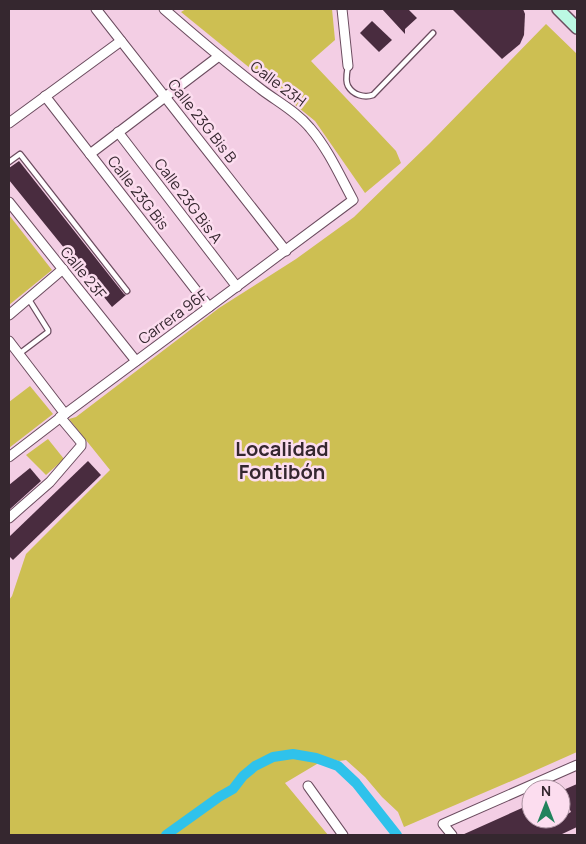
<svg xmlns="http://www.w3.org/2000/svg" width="586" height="844" viewBox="0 0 586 844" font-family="Manrope,sans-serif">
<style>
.green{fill:#cdbf52}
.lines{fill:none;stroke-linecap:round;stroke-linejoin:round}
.canal{stroke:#2fc2eb;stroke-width:10}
.building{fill:#492c3f}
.service-casing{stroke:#6b4c5f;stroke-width:7}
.minor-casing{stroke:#6b4c5f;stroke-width:11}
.secondary-casing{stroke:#6b4c5f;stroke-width:14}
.service{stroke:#fff;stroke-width:4.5}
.minor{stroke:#fff;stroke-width:9}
.secondary{stroke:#bcf8e3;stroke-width:11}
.labels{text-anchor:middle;stroke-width:5;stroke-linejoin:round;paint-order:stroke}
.street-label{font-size:15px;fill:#35272f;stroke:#fcddef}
.district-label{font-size:20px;font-weight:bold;fill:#35272f;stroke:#fcddef}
</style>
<rect width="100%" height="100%" fill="#f3cee4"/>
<g class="green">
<polygon points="186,9 332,9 335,40 311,61 396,151 401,163 365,193 315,121 181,12"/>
<polygon points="546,24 577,54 577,752 523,776 404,827 398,812 382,797 365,777 346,760 339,761 327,758 285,783 328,835 9,835 9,600 12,596 26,554 110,470 69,419 76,417 219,308 296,259 354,217 430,143"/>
<polygon points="9,215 52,270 9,305"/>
<polygon points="30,386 53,414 9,448 9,402"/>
<polygon points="48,439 64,459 46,475 26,455"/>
</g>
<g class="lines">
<polyline class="canal" points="166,835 219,797 233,789 243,776 255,766 273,757 293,754 316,758 338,766 356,783 397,835"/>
</g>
<g class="building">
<polygon points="382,9 408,9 417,18 405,29 405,34"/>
<polygon points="452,9 523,9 525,14 524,35 520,44 502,59"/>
<polygon points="372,21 392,40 379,52 360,33"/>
<polygon points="19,161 124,294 126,295 112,307 9,180 9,168"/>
<polygon points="88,461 101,475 13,560 9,556 9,537"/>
<polygon points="30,468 41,481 9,510 9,485"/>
<polygon points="577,784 577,827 560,835 462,835 531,804 531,819 561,819 561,817 571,812 561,791"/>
</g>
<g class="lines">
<defs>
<g id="service">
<path d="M 348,66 C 347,72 345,81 348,86 C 353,95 364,98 373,95 L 433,33"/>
<polyline points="9,162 20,154 127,291"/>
<polyline points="19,354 48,332 48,330 28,298"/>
</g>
<g id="minor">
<polyline points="96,9 286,251"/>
<polyline points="342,9 348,66"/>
<polyline points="45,96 209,307"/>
<polyline points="9,123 121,41"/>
<polyline points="118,132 237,287"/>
<polyline points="90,154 219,56"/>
<polyline points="9,202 136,361"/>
<polyline points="9,315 63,269"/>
<polyline points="9,341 65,414"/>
<path d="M 9,457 L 65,414 L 353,200 C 340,176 328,149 310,128 C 297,112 278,102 262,90 C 228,64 196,37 164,9"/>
<polyline points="9,518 50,482 81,446 81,442 60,417"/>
<polyline points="308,786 343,835"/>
<polyline points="452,835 443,824 577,765"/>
</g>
<polyline id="secondary" points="558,9 577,28"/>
</defs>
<use href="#service" class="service-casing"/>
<use href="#minor" class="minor-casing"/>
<use href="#secondary" class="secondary-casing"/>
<use href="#service" class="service"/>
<use href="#minor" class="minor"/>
<use href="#secondary" class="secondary"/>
</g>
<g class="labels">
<g class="street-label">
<text transform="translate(278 84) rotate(37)" y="5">Calle 23H</text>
<text transform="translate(202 121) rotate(52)" y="5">Calle 23G Bis B</text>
<text transform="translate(138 193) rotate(52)" y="5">Calle 23G Bis</text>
<text transform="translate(188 201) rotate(53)" y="5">Calle 23G Bis A</text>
<text transform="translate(83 273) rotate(51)" y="5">Calle 23F</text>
<text transform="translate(173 317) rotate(-36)" y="5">Carrera 96F</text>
</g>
<g class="district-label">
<text x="282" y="456">Localidad<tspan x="282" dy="23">Fontibón</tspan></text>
</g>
</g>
<rect width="586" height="844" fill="none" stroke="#35272f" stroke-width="20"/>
<g transform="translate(546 804)"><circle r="24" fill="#fcddef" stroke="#ac94a2"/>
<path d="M0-4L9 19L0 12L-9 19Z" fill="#21835c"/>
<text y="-8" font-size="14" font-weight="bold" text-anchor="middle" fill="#35272f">N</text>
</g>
</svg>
